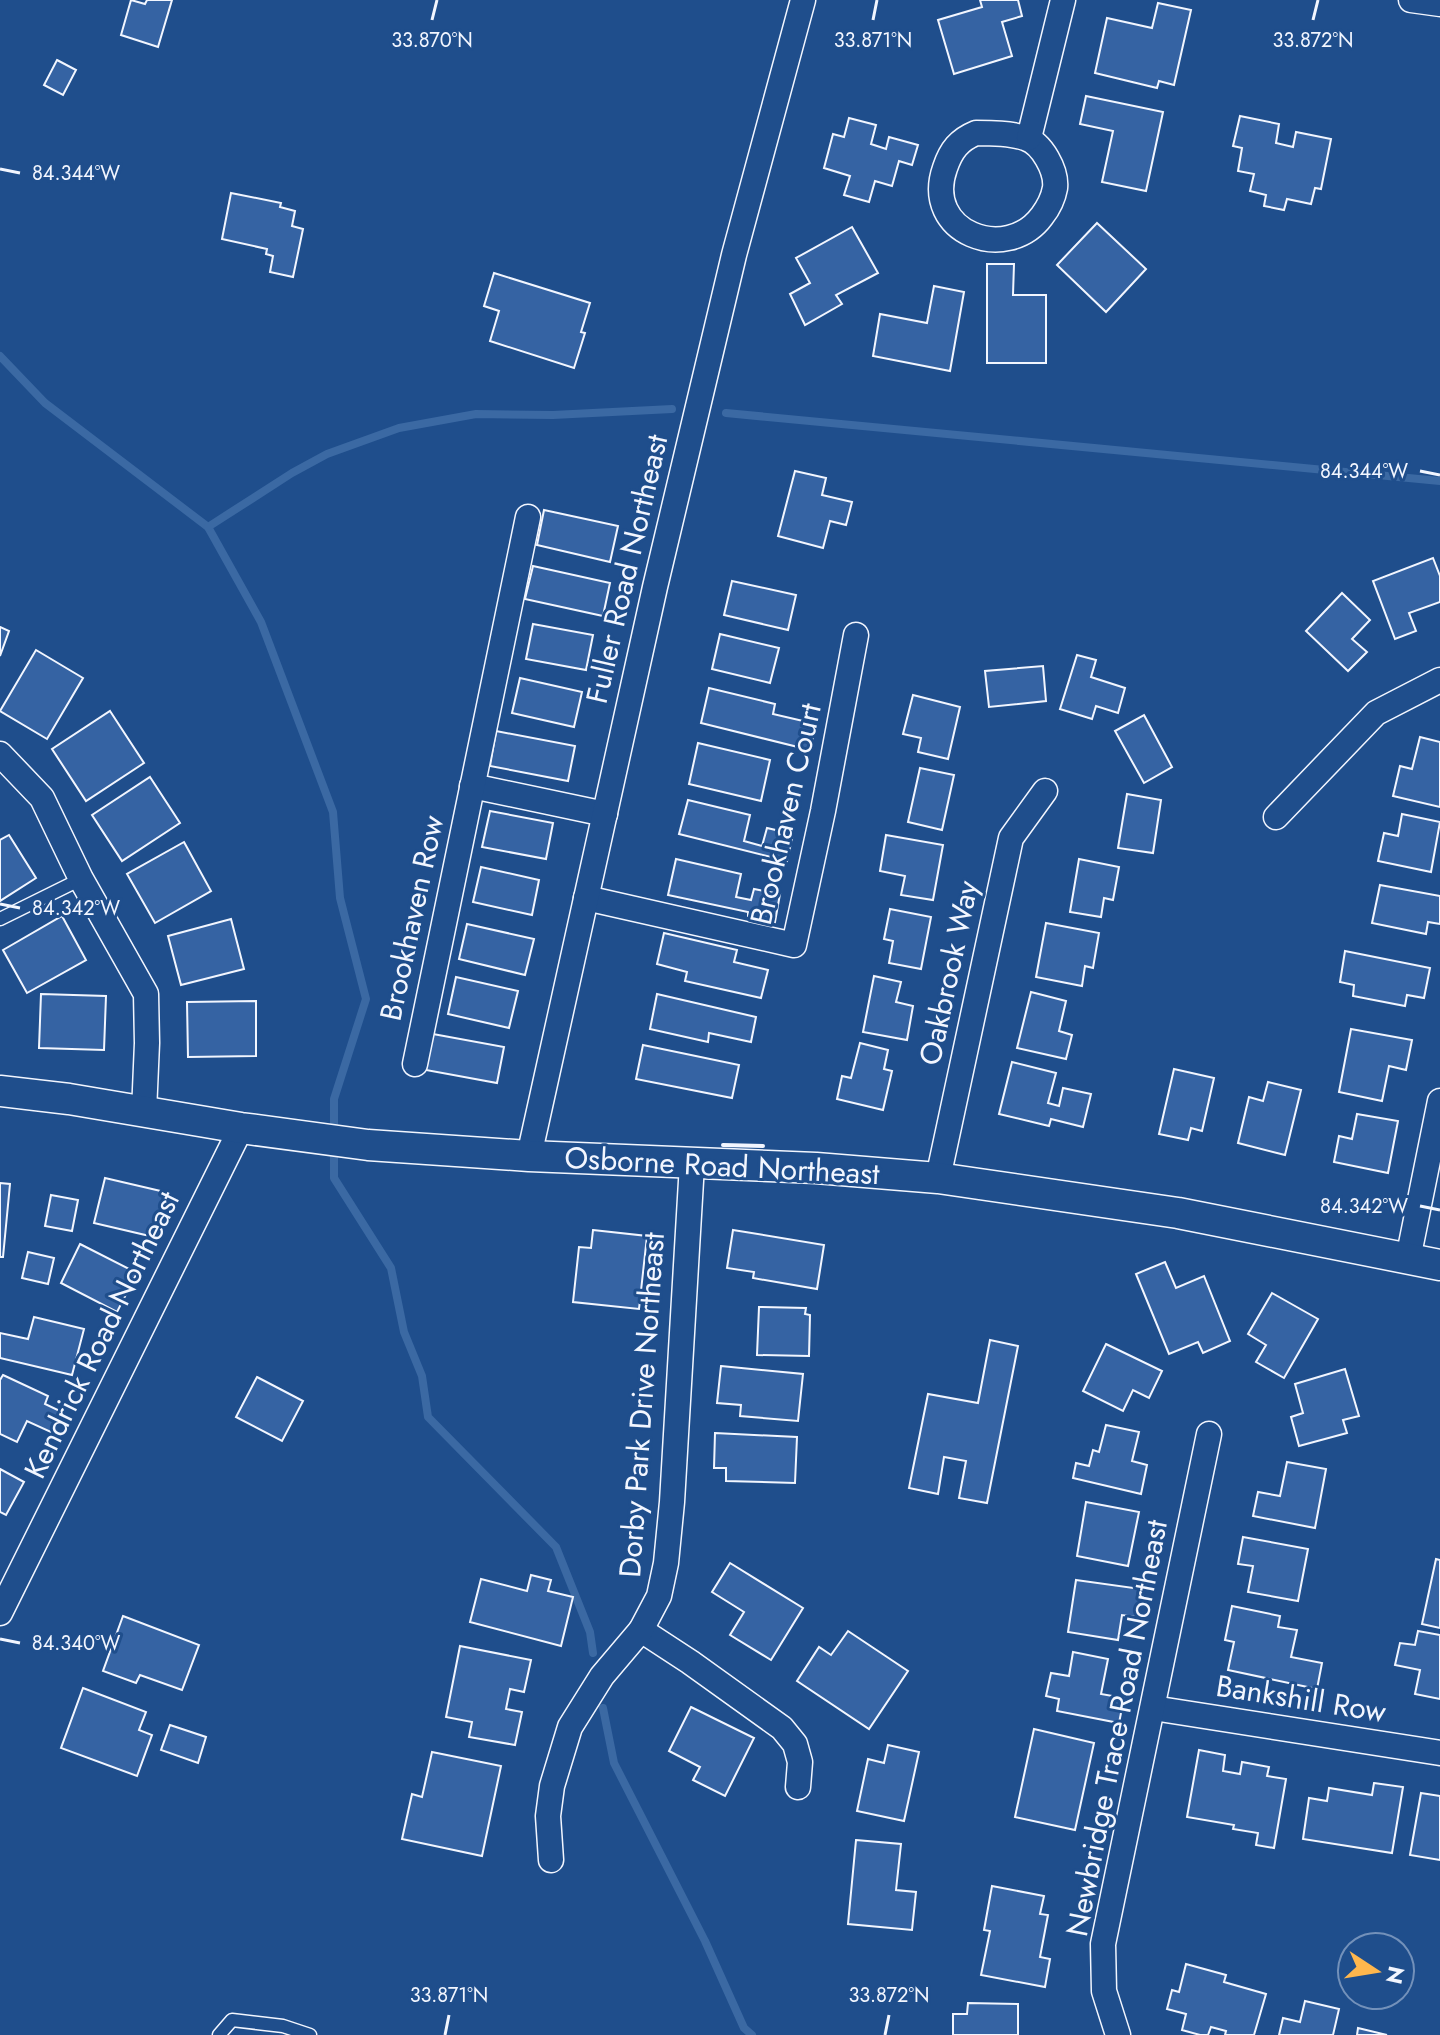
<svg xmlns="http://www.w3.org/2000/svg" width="1440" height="2035" viewBox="0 0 1440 2035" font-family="Jost,sans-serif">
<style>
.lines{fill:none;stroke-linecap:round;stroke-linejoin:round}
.stream{stroke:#3b69a3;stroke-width:8}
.building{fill:#3563a3;stroke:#f2f6ff;stroke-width:2}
.service-casing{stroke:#f2f6ff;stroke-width:15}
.minor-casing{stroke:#f2f6ff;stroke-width:27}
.tertiary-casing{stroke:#f2f6ff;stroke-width:33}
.service{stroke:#1f4e8c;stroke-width:12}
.minor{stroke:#1f4e8c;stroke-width:24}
.tertiary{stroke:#1f4e8c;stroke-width:30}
.wall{stroke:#f2f6ff;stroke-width:4}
.ticks{fill:none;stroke:#f2f6ff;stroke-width:3}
.labels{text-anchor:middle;stroke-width:6;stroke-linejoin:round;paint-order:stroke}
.street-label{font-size:30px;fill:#f2f6ff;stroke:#1f4e8c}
.ticks-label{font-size:20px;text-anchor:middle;fill:#f2f6ff;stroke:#1f4e8c;stroke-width:6;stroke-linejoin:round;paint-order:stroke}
</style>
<rect width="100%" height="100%" fill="#1f4e8c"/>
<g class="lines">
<g class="stream">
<polyline points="0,356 45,403 208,527 261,622 333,812 340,898 366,999 334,1099 334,1178 391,1268 404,1332 422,1376 428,1417 556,1547 590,1632 593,1653"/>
<polyline points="726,413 1440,481"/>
<polyline points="208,527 292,473 327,454 399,428 476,414 553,415 672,409"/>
<polyline points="603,1708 614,1763 705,1941 744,2028 752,2035"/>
</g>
</g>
<g class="building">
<polygon points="131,0 145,4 147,0 172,0 158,47 121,35"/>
<polygon points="980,0 1018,0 1022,16 1002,22 1012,56 954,74 938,20 982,7"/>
<polygon points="1158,3 1191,10 1174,85 1159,81 1157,88 1095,73 1107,18 1152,28"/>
<polygon points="57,60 76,70 63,95 44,85"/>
<polygon points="1086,96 1163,112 1146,191 1102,182 1113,131 1080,124"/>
<polygon points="1240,116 1279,124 1276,143 1293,147 1296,132 1331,139 1321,189 1315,188 1311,204 1287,199 1284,210 1264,206 1266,195 1250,191 1254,174 1238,171 1242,148 1233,146"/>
<polygon points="849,118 876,125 871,144 886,149 889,137 918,145 912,165 899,161 892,186 875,181 869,202 844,195 850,176 824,168 833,134 844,137"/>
<polygon points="231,193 281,203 280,207 295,211 292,226 303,229 293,277 270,272 273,256 266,254 267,249 222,239"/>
<polygon points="1097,223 1146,269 1106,312 1057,265"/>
<polygon points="852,227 878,273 836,295 842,304 805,325 790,294 810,283 796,258"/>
<polygon points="987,264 1014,264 1013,295 1046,295 1046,363 987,363"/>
<polygon points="494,273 590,303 581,332 585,333 574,368 490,341 499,311 484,306"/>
<polygon points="934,286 964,292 950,371 873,356 880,314 927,323"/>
<polygon points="795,471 826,478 822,495 852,502 846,525 830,521 823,548 778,536"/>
<polygon points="544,510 618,526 610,562 537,545"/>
<polygon points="1433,558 1440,576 1440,602 1409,613 1416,631 1395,639 1373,581"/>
<polygon points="533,566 610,583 603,616 525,599"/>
<polygon points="732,581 796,595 788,630 724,615"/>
<polygon points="1342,593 1370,620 1352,639 1367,652 1348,671 1306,631"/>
<polygon points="533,624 593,635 586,670 526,659"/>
<polygon points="0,627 9,631 0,656"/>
<polygon points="720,634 779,648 770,683 712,669"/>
<polygon points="36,650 83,678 47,739 0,711"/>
<polygon points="1077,655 1096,660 1091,677 1125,688 1118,713 1096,706 1092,719 1060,709"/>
<polygon points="1043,666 1046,701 989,707 985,671"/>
<polygon points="520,678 582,692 574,727 512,713"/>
<polygon points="709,688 775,704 773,714 816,724 810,750 701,723"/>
<polygon points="913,695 960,707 948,759 918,752 921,738 903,734"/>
<polygon points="110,711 144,763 86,801 52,749"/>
<polygon points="1144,715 1172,767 1144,783 1115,731"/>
<polygon points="496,731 575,746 568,781 490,766"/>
<polygon points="1420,737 1440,742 1440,807 1393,796 1400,766 1412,769"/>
<polygon points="698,743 770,760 761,801 689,784"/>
<polygon points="920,768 954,775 942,830 908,822"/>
<polygon points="150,777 180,823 122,861 92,815"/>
<polygon points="1127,794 1161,800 1153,853 1118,848"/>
<polygon points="688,800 750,815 744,841 762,846 767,828 793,834 787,861 679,834"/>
<polygon points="490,811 553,823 546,859 482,847"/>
<polygon points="1402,814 1440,822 1431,872 1378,861 1384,833 1398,836"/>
<polygon points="9,835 36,878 0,901 0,840"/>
<polygon points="886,835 943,845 933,900 901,895 905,876 880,871"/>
<polygon points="184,842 211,891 155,923 127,874"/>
<polygon points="676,859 741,874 736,897 751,900 754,889 780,894 775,922 748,916 748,912 668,895"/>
<polygon points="1079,859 1119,867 1113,900 1104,898 1101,917 1070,912"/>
<polygon points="481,867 539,880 532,915 473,902"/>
<polygon points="1380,885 1440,896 1440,924 1428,922 1426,934 1372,923"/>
<polygon points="890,909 931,917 921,969 889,963 893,941 884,939"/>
<polygon points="62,916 86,960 27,993 3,950"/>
<polygon points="231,919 244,969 181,985 168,936"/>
<polygon points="1046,923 1099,933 1093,968 1085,966 1082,986 1036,977"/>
<polygon points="467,924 534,939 525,975 459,959"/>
<polygon points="664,933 737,950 734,962 768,970 761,998 685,981 687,972 657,964"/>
<polygon points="1345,951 1430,968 1424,998 1407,995 1405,1006 1353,996 1354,985 1340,982"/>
<polygon points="874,976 901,982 896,1002 913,1006 907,1040 863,1032"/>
<polygon points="456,977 518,991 509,1028 448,1014"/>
<polygon points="1031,992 1066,1001 1059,1031 1072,1035 1066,1059 1017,1048"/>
<polygon points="41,994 106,996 104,1050 39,1048"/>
<polygon points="657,994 756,1017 751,1042 709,1033 708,1042 650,1029"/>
<polygon points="256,1001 256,1056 188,1057 187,1002"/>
<polygon points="1351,1029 1412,1040 1406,1070 1389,1066 1382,1101 1339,1092"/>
<polygon points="433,1034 504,1047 497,1083 426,1070"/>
<polygon points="860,1043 888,1050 884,1069 892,1071 883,1110 837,1099 842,1076 851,1078"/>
<polygon points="643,1045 739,1065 732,1098 636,1079"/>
<polygon points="1012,1062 1056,1073 1048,1103 1059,1106 1063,1088 1091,1094 1083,1127 1051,1119 1049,1126 999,1114"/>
<polygon points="1174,1069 1214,1078 1202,1131 1191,1128 1188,1140 1159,1134"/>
<polygon points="1268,1082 1301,1090 1285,1155 1238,1143 1249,1097 1263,1101"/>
<polygon points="1357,1114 1398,1121 1388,1173 1334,1162 1339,1136 1352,1139"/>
<polygon points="105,1178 165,1192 154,1237 94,1223"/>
<polygon points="0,1183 10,1184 3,1257 0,1257"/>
<polygon points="51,1195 78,1200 72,1231 45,1226"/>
<polygon points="593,1230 647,1236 639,1309 573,1302 579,1247 591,1248"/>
<polygon points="733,1230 824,1245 817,1289 753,1278 754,1272 727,1268"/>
<polygon points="80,1244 137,1273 117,1312 61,1283"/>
<polygon points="28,1252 54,1258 48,1284 22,1278"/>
<polygon points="1165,1262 1176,1288 1204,1276 1230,1341 1203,1353 1198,1342 1169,1354 1136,1274"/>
<polygon points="1272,1293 1318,1319 1284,1378 1256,1362 1266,1345 1248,1334"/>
<polygon points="759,1307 806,1308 805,1314 810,1315 809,1356 757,1355"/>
<polygon points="34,1317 84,1329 72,1375 0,1358 0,1333 28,1339"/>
<polygon points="990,1340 1018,1346 987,1503 959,1498 966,1461 944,1457 938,1494 909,1488 928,1394 978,1403"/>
<polygon points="1106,1344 1162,1371 1149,1398 1133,1390 1123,1411 1083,1391"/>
<polygon points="721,1366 803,1374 798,1421 740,1416 741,1405 717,1403"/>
<polygon points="1345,1369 1359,1416 1343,1420 1347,1433 1299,1446 1291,1417 1303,1413 1295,1384"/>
<polygon points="3,1375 48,1396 45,1404 62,1412 53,1433 27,1421 17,1442 0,1434 0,1380"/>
<polygon points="257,1377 303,1401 282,1441 236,1417"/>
<polygon points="1106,1425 1139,1432 1132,1461 1147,1465 1141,1494 1073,1478 1076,1463 1089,1466 1093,1450 1099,1452"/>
<polygon points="715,1433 797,1437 795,1483 726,1481 726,1468 714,1468"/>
<polygon points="1287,1462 1326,1469 1315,1528 1253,1516 1258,1492 1280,1496"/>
<polygon points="0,1469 24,1482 6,1515 0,1512"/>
<polygon points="1086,1502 1139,1512 1128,1566 1077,1556"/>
<polygon points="1243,1537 1308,1549 1298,1601 1248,1592 1253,1566 1238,1564"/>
<polygon points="1436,1559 1440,1560 1440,1628 1422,1624"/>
<polygon points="730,1563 803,1608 771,1660 730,1635 744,1612 712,1592"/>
<polygon points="531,1575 551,1580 548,1591 573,1597 561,1646 470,1622 481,1579 527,1591"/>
<polygon points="1076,1580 1141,1589 1137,1617 1122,1615 1118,1640 1068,1632"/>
<polygon points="1232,1606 1280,1616 1278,1627 1297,1630 1291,1657 1322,1663 1317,1689 1228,1670 1234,1642 1225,1640"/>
<polygon points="123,1616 199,1645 182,1690 140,1675 136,1683 103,1671"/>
<polygon points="848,1631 908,1671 869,1729 797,1681 819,1647 831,1655"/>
<polygon points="1418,1631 1440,1635 1440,1699 1415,1694 1420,1670 1395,1665 1400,1643 1415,1645"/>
<polygon points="460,1646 531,1660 524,1692 510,1689 506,1709 522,1712 515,1745 469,1737 472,1722 446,1717"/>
<polygon points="1073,1652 1108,1659 1101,1694 1124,1698 1119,1723 1057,1711 1059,1699 1046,1696 1051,1673 1069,1676"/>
<polygon points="83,1688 146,1712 139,1730 152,1735 137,1776 61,1748"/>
<polygon points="691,1707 754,1738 725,1796 693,1780 700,1767 669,1751"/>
<polygon points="170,1725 206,1737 198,1763 161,1750"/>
<polygon points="1034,1729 1094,1743 1075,1830 1015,1817"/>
<polygon points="888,1745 919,1752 904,1821 857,1811 868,1759 884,1763"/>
<polygon points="1199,1750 1225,1755 1223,1771 1240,1774 1242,1762 1269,1767 1267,1776 1286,1779 1274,1848 1256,1845 1258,1833 1233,1829 1234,1825 1187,1817"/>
<polygon points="432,1752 501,1766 482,1856 402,1839 412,1794 422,1797"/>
<polygon points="1374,1783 1403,1787 1392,1853 1303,1839 1309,1798 1327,1801 1329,1788 1372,1795"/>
<polygon points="1421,1793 1440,1796 1440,1860 1410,1855"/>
<polygon points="856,1840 901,1844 896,1890 916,1892 912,1930 848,1924"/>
<polygon points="992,1886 1044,1896 1040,1914 1048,1915 1040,1957 1050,1959 1045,1987 981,1975 990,1931 984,1930"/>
<polygon points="1186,1964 1226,1975 1224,1982 1266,1994 1254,2035 1225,2035 1226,2031 1211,2027 1208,2035 1200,2035 1182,2030 1186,2014 1167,2009 1172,1990 1179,1992"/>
<polygon points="1305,2001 1339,2009 1333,2035 1279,2035 1283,2018 1300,2022"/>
<polygon points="968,2003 1018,2004 1018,2035 953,2035 953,2014 967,2014"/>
<polygon points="1358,2028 1387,2035 1357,2035"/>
</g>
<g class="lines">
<defs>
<g id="service">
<polyline points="0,919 81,879"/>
<polyline points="219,2035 232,2020 283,2026 310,2035"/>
</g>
<g id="minor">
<polyline points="1411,0 1440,4"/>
<path d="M 976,133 C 992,133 1010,133 1025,138 C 1042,143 1057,171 1055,188 C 1053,199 1049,207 1042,216 C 1007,264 922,233 945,168 C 951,150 959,140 976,133 Z"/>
<polyline points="1029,138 1063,0"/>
<polyline points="0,754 42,798 81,879 146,994 147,1043 144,1112"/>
<polyline points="472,786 605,814"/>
<polyline points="1276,817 1376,713 1440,680"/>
<polyline points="586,898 794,945 823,811 856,635"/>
<polyline points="415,1064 528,517"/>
<polyline points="529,1156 655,587 734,255 803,0"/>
<polyline points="938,1178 1011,838 1045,791"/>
<polyline points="1408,1259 1440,1101"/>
<polyline points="0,1613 241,1128"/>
<polyline points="641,1630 690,1662 782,1728 795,1744 800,1762 798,1787"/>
<polyline points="1153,1708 1440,1753"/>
<polyline points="551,1860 548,1816 552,1786 570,1727 602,1676 641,1630 659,1596 666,1563 672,1502 692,1164"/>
<polyline points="1118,2035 1104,1991 1103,1944 1209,1434"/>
</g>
<polyline id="tertiary" points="0,1091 69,1099 241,1128 368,1145 529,1156 816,1168 938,1178 1178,1213 1440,1265"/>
</defs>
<use href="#service" class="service-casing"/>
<use href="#minor" class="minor-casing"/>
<use href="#tertiary" class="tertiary-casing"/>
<use href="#service" class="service"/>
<use href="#minor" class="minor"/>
<use href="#tertiary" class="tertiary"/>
<polyline class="wall" points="723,1145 763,1146"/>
</g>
<path class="ticks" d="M 432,20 L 437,0M 873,20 L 877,0M 1313,20 L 1318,0M 0,169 L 20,173M 1420,471 L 1440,475M 0,904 L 20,908M 1420,1206 L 1440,1210M 0,1639 L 20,1643M 445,2035 L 449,2015M 885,2035 L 889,2015"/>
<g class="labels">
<g class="street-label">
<text transform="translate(627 569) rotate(-77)" y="10">Fuller Road Northeast</text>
<text transform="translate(786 814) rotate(-77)" y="10">Brookhaven Court</text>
<text transform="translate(412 918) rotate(-78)" y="10">Brookhaven Row</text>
<text transform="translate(949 973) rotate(-78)" y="10">Oakbrook Way</text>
<text transform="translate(722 1166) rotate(3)" y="10">Osborne Road Northeast</text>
<text transform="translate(102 1335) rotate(-64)" y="10">Kendrick Road Northeast</text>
<text transform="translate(642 1405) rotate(-86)" y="10">Dorby Park Drive Northeast</text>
<text transform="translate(1301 1699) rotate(9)" y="10">Bankshill Row</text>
<text transform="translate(1117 1728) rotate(-79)" y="10">Newbridge Trace Road Northeast</text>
</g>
</g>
<g class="ticks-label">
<text x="432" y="47">33.870°N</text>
<text x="873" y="47">33.871°N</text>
<text x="1313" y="47">33.872°N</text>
<text x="76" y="180">84.344°W</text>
<text x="1364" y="478">84.344°W</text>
<text x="76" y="915">84.342°W</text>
<text x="1364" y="1213">84.342°W</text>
<text x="76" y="1650">84.340°W</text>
<text x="449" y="2002">33.871°N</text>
<text x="889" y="2002">33.872°N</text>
</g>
<g transform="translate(1376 1971) rotate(102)"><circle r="38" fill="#1f4e8c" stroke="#7391ba" stroke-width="2"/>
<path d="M0-6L14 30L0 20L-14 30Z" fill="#ffb74d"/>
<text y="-12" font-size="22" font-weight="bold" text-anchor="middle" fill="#f2f6ff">N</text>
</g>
</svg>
